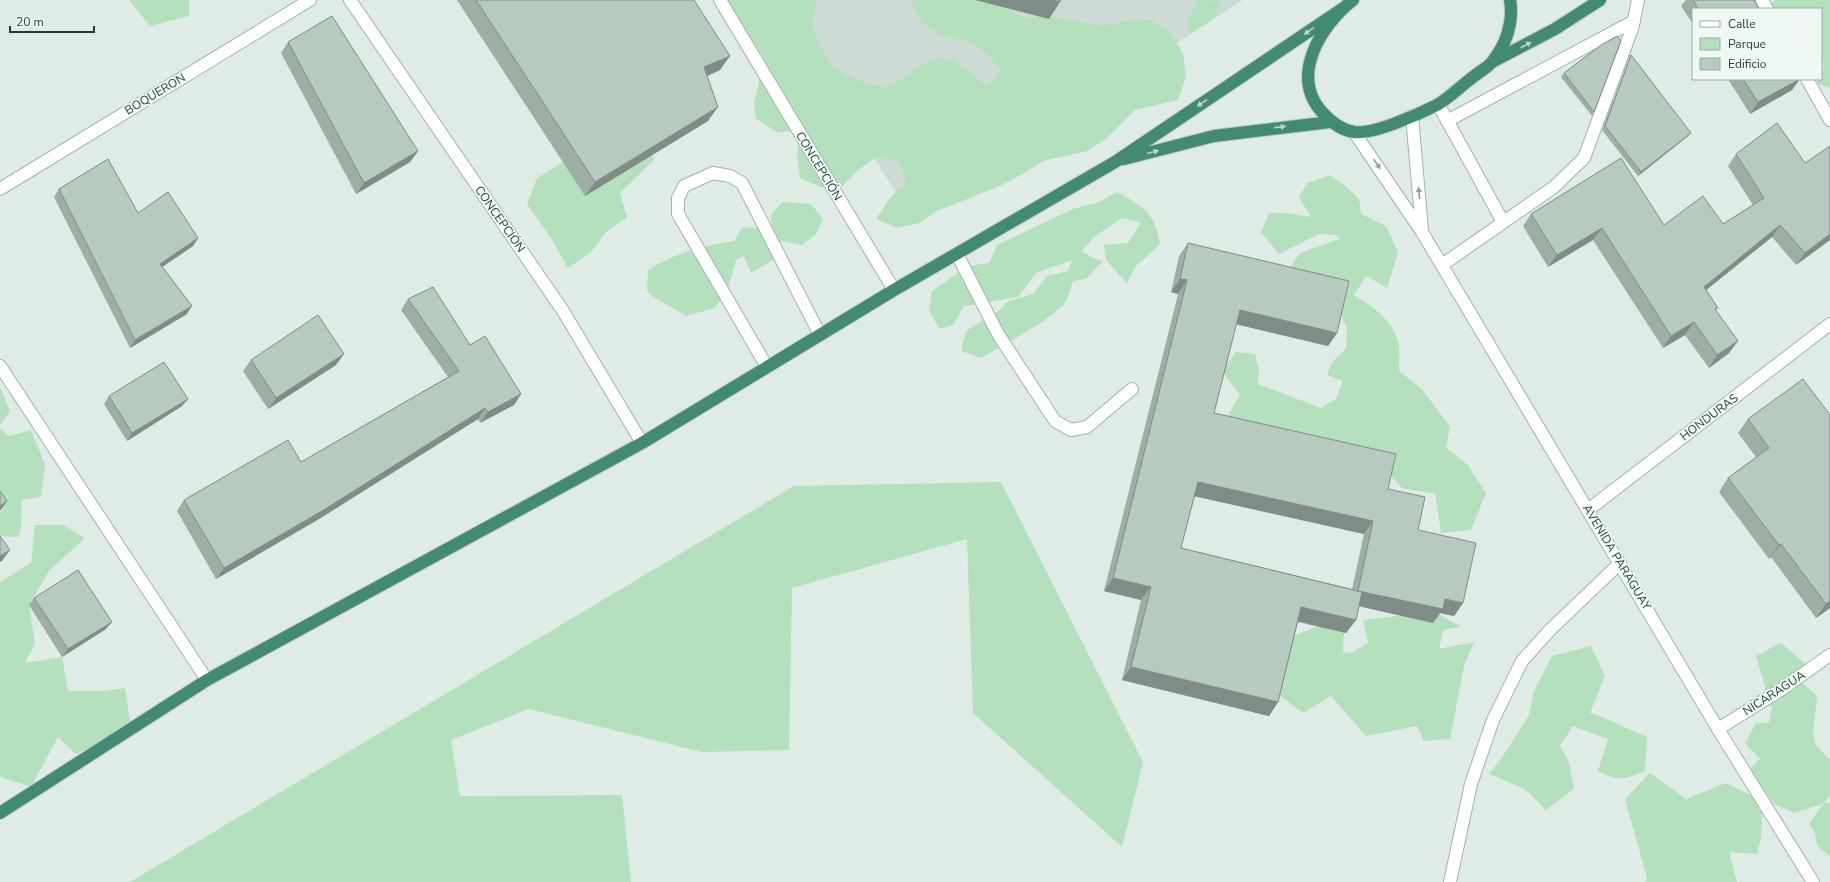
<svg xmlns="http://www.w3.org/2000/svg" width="1830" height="882" viewBox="0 0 1830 882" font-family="'Nunito Sans',sans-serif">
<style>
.built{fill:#ccdcd4}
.green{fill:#b4e0bd}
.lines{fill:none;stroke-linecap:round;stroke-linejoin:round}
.service-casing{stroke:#a1b4ac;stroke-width:14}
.minor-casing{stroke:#a1b4ac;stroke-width:14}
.trunk-casing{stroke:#c0c9c6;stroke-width:14}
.service{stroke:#fff;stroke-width:12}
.minor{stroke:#fff;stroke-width:12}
.trunk{stroke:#428a74;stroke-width:12}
.wall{fill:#9daea5;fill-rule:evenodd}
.shaded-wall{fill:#7f8d86}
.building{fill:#b6cac0;stroke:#7f8d86}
.oneway{fill:#bbd7cd}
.oneway2{fill:#8e9e99}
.labels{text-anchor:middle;stroke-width:3.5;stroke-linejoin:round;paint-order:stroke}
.street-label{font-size:12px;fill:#1e3d33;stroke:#eff8f3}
</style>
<rect width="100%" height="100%" fill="#deece5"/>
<polygon class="built" points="771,0 1243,0 910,214"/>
<g class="green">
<polygon points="129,0 189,0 189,16 150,26"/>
<path d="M 723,0 L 817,0 C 815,8 812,19 813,27 C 814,38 829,62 837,69 C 844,76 871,87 882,87 C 903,86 921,57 944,58 C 958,59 977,78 987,87 L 1001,70 L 986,53 L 966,41 L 943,36 L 923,24 L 912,5 L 913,0 L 997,0 L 1003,7 L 1025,18 L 1054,17 L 1103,26 L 1127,21 L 1151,20 L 1170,33 L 1183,53 L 1186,77 L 1178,100 L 1135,110 L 1106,139 L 1087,151 L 1043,161 L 1023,174 L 1002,185 L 937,211 L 919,223 L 897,228 L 876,219 L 889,199 L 907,182 L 898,162 L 877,157 L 858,170 L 842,187 L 820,187 L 800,178 L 797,154 L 800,131 L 777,132 L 756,119 L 754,104 L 764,58 L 752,40 L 732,31 L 718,12 Z"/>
<polygon points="1198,0 1222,2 1210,22 1189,34 1188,19"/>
<polygon points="1775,0 1830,0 1830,88 1817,84 1819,79 1821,79 1824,63 1821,62 1821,9 1767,8"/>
<polygon points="646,140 654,160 620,193 627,217 606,232 591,252 568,268 553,241 527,204 537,178 568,159"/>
<path d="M 1330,175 L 1342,183 L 1359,199 L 1361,214 L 1386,226 L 1398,252 L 1387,288 L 1366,276 L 1354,295 C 1374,307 1395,322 1399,346 C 1400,354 1399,363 1399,371 L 1422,389 L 1450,427 L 1446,448 L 1468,465 L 1486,493 L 1471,530 L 1441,533 L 1435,494 L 1402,488 L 1382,466 L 1218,432 L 1240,395 L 1222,371 L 1236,352 L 1255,354 L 1259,369 L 1258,384 L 1321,408 L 1336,399 L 1343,381 L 1327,375 L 1332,362 L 1346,349 L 1347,329 L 1337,305 L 1290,268 L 1300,253 L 1340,239 L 1336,235 L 1319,234 L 1279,254 L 1261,232 L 1269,213 L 1285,213 L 1311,217 L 1299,197 L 1307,183 Z"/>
<path d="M 1117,192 C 1143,206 1155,213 1160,244 L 1136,266 L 1127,283 L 1106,260 L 1104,245 L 1128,243 L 1141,223 L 1122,218 L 1095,236 L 1081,251 L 1093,258 L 1103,261 L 1086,279 L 1073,281 C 1070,288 1069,299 1064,304 C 1048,322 1003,345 981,358 L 961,351 L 966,331 L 1000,310 L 1007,302 L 1033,294 L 1047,276 L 1068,271 L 1072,260 L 1036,273 L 1018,297 L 964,306 L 953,325 L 939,329 L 929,310 L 932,291 L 968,266 L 989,263 L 997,245 L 1073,209 L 1099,202 Z"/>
<path d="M 782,202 L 811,204 L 823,219 L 816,234 L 802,245 L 781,241 L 776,258 L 751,273 L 744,256 L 736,260 L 728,289 L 715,308 L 686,316 L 652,296 L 647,291 L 648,270 C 678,252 699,247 734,241 L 743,227 L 772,230 L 771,215 Z"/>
<polygon points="0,387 10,411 0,425"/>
<polygon points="0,429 9,436 31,430 45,465 41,497 22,500 21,525 19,537 0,536 0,512 3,510 0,504"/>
<polygon points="1001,482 1143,762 1122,847 973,713 967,539 792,588 789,750 702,752 529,709 451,740 460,796 622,795 631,882 130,882 794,486"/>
<polygon points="35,525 63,525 85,538 49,571 29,605 35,644 25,663 62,657 68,691 105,691 125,688 131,728 76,754 58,737 31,787 0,777 0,582 31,563"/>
<polygon points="1435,612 1461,627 1443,630 1439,649 1474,642 1464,666 1450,739 1424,741 1417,726 1366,736 1331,696 1303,713 1275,692 1272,644 1319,626 1344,630 1343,653 1353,652 1368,643 1363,620"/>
<polygon points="1781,643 1808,666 1803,674 1803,683 1817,696 1813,732 1815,744 1830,760 1830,794 1824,803 1830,803 1830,856 1817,846 1815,833 1809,824 1823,804 1794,813 1774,804 1750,769 1760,759 1745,744 1756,723 1769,723 1772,706 1764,706 1765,686 1756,656"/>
<path d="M 1591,646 L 1605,676 L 1590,713 L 1602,717 L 1647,737 L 1645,771 C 1622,780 1620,781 1598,771 L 1608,739 L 1573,726 L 1560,746 L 1569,762 L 1574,789 L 1546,810 L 1525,789 L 1489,774 L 1503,756 L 1529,715 L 1534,691 L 1552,656 Z"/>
<polygon points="1650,773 1686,799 1726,783 1763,801 1761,838 1757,854 1729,852 1737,882 1645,882 1647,878 1625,799"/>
</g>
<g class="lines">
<defs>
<g id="service">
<polyline points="1438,104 1503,222"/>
<polyline points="1447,121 1634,21"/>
<polyline points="957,254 998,334 1055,421 1071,430 1087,427 1132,389"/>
<polyline points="1442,265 1554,187 1584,158 1632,29 1638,0"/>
<polyline points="767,367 678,214 678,198 684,186 713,173 730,176 742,183 820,335"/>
<polyline points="1450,882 1471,784 1493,720 1522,661 1550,630 1620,563"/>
</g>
<g id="minor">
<polyline points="350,0 563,311 642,443"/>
<polyline points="720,0 894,290"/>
<polyline points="1762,0 1767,9"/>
<polyline points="1807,79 1830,120"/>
<polyline points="1412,116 1422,230"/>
<polyline points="1354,132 1422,232 1718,729 1813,882"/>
<polyline points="0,189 310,0"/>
<polyline points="0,366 207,680"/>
<polyline points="1588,510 1830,324"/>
<polyline points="1718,729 1779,691 1830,655"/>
</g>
<g id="trunk">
<path d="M 1353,0 C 1321,25 1290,75 1321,111 C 1330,121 1340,130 1354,132 C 1373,135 1419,114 1437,105 C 1449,98 1461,86 1473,77 C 1479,72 1487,68 1492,62 C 1506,45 1514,22 1510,0"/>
<polyline points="1494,61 1555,29 1600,0"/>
<polyline points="1124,159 1214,136 1330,122"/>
<polyline points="0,813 207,680 642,443 894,290 1115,162 1342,9"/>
</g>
</defs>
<use href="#service" class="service-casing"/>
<use href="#minor" class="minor-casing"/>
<use href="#trunk" class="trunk-casing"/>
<use href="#service" class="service"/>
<use href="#minor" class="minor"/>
<use href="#trunk" class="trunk"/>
</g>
<g class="wall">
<polygon points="457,0 694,0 720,70 707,76 708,121 585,196"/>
<polygon points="1686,0 1754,0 1759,9 1693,9 1693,24 1681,6"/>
<polygon points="288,42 418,151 410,162 356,194 281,53"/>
<polygon points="1631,55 1688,136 1638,176 1602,130 1629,59"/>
<polygon points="1564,73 1594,112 1592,116 1561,77"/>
<polygon points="1728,79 1800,79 1792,90 1750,114"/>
<polygon points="1736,154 1830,240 1796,265 1772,237 1706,290 1716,310 1729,353 1709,368 1685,335 1663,348 1593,240 1548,267 1523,226 1531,214 1664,225 1723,224 1753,205 1728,166"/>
<polygon points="59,189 198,238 193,246 162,267 187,314 130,348 54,197"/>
<path d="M 1188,243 L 1337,333 L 1328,346 L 1236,324 L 1214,413 L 1388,489 L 1418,530 L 1463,603 L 1454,616 L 1440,613 L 1433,623 L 1359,606 L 1356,620 L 1346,633 L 1298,622 L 1278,702 L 1269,716 L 1122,680 L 1141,600 L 1104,591 L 1178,294 L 1171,292 L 1179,256 ZM 1194,496 L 1364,534 L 1352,589 L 1181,548 Z"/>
<polygon points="408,299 470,345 521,394 514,405 480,423 478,419 319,519 216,579 177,511 184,500 301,462 448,377 401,310"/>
<polygon points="251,360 336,365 268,409 243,371"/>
<polygon points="109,396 188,399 182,406 127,441 104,404"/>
<polygon points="1830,415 1830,608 1816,618 1771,557 1769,559 1719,492 1728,478 1756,457 1738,433 1748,419"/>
<polygon points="34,598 106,629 62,657 29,605"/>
</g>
<g class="shaded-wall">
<polygon points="975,0 1050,0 1060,2 1049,19"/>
<polygon points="730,56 720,70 694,82 704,67"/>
<polygon points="1800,79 1792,90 1750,114 1758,102"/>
<polygon points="718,107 708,121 585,196 595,182"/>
<polygon points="1691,133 1688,136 1638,176 1641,172"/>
<polygon points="418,151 410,162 356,194 364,183"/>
<polygon points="1780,225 1772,237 1695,299 1704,287"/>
<polygon points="1602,228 1593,240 1548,267 1557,255"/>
<polygon points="1830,234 1830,240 1796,265 1805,253"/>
<polygon points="198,238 193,246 155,272 160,264"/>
<polygon points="1180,279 1187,280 1178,294 1171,292"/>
<polygon points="192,306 187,314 130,348 135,340"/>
<polygon points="1240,310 1337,333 1328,346 1231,323"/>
<polygon points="1694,322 1685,335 1663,348 1671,336"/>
<polygon points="1738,341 1729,353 1709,368 1717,355"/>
<polygon points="344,354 336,365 268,409 276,398"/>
<polygon points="521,394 514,405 480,423 488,412"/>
<polygon points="188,399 182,406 127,441 132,433"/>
<polygon points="485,408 478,419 319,519 216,579 224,568"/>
<polygon points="1198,482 1373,521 1364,534 1189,495"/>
<polygon points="7,501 0,511 0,506"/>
<polygon points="1781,544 1771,557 1769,559 1779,545"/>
<polygon points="10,550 2,561 0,562 0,556"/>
<polygon points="1113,578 1151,587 1141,600 1104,591"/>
<polygon points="1358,591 1445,599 1463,603 1454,616 1440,613 1433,623 1349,604"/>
<polygon points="1830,601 1830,608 1816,618 1826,604"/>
<polygon points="1301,607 1356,620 1346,633 1292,620"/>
<polygon points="112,622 106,629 62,657 68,649"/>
<polygon points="1131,667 1278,702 1269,716 1122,680"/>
</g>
<g class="building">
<polygon points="476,0 694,0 730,56 704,67 718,107 595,182"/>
<polygon points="1050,0 1061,0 1060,2"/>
<polygon points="1693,0 1754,0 1759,9 1698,9"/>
<polygon points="332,16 418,151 364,183 288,42"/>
<polygon points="1617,36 1621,41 1594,112 1564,73 1601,45"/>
<polygon points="1631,55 1691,133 1641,172 1605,126"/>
<polygon points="1743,79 1800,79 1758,102"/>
<polygon points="1777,123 1805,163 1830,146 1830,234 1805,253 1780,225 1704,287 1718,308 1715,309 1738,341 1717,355 1694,322 1671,336 1602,228 1557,255 1531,214 1621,158 1664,225 1703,196 1723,224 1764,198 1736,154"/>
<polygon points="108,159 138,213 168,192 198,238 160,264 192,306 135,340 59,189"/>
<polygon points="1188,243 1349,281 1337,333 1240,310 1214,413 1396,454 1388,489 1425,497 1418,530 1476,543 1463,603 1445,599 1443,609 1358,591 1373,521 1198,482 1181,548 1362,592 1356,620 1301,607 1278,702 1131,667 1151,587 1113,578 1187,280 1180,279"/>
<polygon points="433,287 470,345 485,336 521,394 488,412 485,408 327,508 224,568 184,500 288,440 301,462 459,371 408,299"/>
<polygon points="318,315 344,354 276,398 251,360"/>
<polygon points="164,362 188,399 132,433 109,396"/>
<polygon points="1803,379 1830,415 1830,601 1826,604 1781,544 1779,545 1728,478 1769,448 1748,419"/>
<polygon points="0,491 7,501 0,506"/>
<polygon points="0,536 10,550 0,556"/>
<polygon points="78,570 112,622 68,649 34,598"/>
</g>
<defs><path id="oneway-solid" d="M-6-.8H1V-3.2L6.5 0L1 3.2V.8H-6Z"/></defs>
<g class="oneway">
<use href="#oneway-solid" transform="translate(1309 31) rotate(146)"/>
<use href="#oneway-solid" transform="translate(1526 45) rotate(-28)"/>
<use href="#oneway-solid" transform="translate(1202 103) rotate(146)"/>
<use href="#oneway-solid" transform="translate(1280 127) rotate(-7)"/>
<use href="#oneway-solid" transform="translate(1153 152) rotate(-15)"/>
</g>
<g class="oneway2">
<use href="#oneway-solid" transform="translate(1377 164) rotate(56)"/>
<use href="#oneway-solid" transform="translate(1419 193) rotate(-95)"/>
</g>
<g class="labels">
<g class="street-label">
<text transform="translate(155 94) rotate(-31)" y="4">BOQUERON</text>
<text transform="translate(819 166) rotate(59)" y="4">CONCEPCIÓN</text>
<text transform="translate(500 219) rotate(55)" y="4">CONCEPCIÓN</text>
<text transform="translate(1709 417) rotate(-37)" y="4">HONDURAS</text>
<text transform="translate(1617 557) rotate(59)" y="4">AVENIDA PARAGUAY</text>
<text transform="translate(1774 693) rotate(-33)" y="4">NICARAGUA</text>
</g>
</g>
<rect x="1692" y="8" width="130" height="72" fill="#eff8f3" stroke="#9bada6"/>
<rect x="1700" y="21" width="20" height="6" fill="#ffffff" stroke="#9bada6"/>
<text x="1728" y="28" font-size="12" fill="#1e3d33">Calle</text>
<rect x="1700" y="38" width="20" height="12" fill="#b4e0bd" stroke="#9bada6"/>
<text x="1728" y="48" font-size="12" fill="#1e3d33">Parque</text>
<rect x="1700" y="58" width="20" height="12" fill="#b6cac0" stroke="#9bada6"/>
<text x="1728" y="68" font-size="12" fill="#1e3d33">Edificio</text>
<path d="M10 26v6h84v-6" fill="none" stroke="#1e3d33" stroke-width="2"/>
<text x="16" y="26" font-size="12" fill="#1e3d33" stroke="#eff8f3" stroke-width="3" paint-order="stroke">20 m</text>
</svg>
